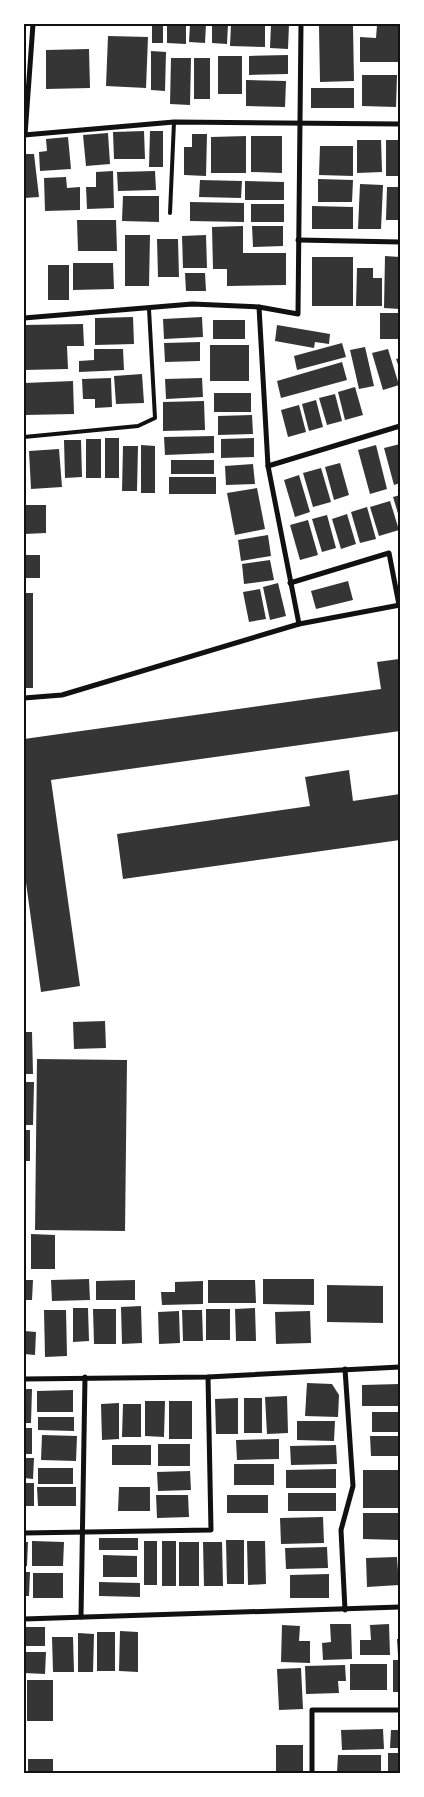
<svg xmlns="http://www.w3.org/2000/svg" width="424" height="1797" viewBox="0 0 424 1797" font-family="Rubik,sans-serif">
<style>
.building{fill:#353535}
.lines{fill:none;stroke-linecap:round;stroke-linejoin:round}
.service{stroke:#111;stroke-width:4}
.minor{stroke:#111;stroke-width:5}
.neatline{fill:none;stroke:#111;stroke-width:2}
</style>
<rect width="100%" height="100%" fill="#fff"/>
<g class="building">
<rect x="152" y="24" width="11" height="19"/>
<polygon points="167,24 186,24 186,44 167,43"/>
<polygon points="190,24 206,24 205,43 189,42"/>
<polygon points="212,24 228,24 227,44 212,43"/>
<polygon points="231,24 265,24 265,47 230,46"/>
<polygon points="271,24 289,24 288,49 270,48"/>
<polygon points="377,25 400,25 400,62 360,62 360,37 376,38"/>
<polygon points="319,26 353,26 354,81 320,82"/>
<polygon points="108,36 148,37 146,88 106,86"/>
<polygon points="89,49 90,88 46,89 46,50"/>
<polygon points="151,51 166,52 165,91 151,90"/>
<polygon points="288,55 288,74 249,75 249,56"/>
<rect x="218" y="56" width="24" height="38"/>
<polygon points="171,58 191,58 190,105 170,104"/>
<rect x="194" y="58" width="16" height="41"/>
<polygon points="362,75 397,75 396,107 362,106"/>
<polygon points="246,80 286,81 285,107 246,106"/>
<rect x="311" y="88" width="43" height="20"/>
<polygon points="144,131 145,159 114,159 113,132"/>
<polygon points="150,131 163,131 163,167 149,167"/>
<polygon points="108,133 110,164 86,166 83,135"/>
<polygon points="192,134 207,134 206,176 184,175 184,147 192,147"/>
<polygon points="246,136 246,173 211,173 211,137"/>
<polygon points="251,136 282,136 282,173 251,172"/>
<polygon points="68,137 71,169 40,171 39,152 47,151 46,139"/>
<polygon points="357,140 381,140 382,172 357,173"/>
<rect x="386" y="140" width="14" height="36"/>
<polygon points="320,146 353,146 353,176 319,175"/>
<polygon points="24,154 34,154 39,197 24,198"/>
<polygon points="113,171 114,208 87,209 86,187 96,187 96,172"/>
<polygon points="155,171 156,190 118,191 117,172"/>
<polygon points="66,177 67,188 80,187 80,210 45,211 44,178"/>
<polygon points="318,179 353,180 352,202 318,202"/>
<polygon points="200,180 242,181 241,198 199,197"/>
<polygon points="245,181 284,182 284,200 245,200"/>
<polygon points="360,184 383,185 381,229 358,229"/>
<polygon points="387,187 400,187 400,220 386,220"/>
<polygon points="123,196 159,196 159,222 122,221"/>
<polygon points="190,202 244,203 244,222 190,221"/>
<rect x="251" y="204" width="33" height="18"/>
<polygon points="312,206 353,207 353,229 312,229"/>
<polygon points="77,220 116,220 117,251 78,251"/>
<polygon points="243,226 243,253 286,253 286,285 227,286 227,269 213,269 212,227"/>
<polygon points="252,226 283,226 283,246 253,247"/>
<polygon points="125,235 150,235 149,286 125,286"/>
<polygon points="206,235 207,268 183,268 182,236"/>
<polygon points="157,239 178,239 179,277 158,277"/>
<polygon points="385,256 400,257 400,309 384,308"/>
<rect x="312" y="257" width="41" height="49"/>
<polygon points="73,263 113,263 114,289 73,290"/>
<rect x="48" y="265" width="21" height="35"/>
<polygon points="357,268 373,268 373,278 382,278 382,306 356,306"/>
<polygon points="185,273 205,273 206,291 186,291"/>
<rect x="380" y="313" width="20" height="26"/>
<polygon points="133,317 134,344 95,345 95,318"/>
<polygon points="202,317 203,337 164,339 163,319"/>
<rect x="213" y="320" width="32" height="19"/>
<polygon points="83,324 84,346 67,346 68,369 24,370 24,325"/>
<polygon points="277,325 330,334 329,344 315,342 314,348 275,341"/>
<polygon points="200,342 200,361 165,362 164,343"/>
<polygon points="342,343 346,357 297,370 294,356"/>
<rect x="210" y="345" width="39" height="36"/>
<polygon points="365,347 374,386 359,389 350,350"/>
<polygon points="94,349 123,349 124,370 79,372 79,361 94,360"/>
<polygon points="388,349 399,385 383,390 372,353"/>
<polygon points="400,358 400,370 396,359"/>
<polygon points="342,362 347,380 281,398 277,381"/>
<polygon points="142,374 144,403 116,404 114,376"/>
<polygon points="111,378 112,407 95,408 95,399 83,399 82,379"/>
<polygon points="202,378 203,397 166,399 165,379"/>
<polygon points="73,381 74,414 24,415 24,383"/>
<polygon points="355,387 363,415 345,420 338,392"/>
<rect x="214" y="393" width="37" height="19"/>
<polygon points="335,394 342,421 327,425 319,398"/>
<polygon points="316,400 323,427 309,431 302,404"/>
<polygon points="204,401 205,430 163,431 163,402"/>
<polygon points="299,405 306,432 288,437 281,410"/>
<polygon points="252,415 253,434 218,435 218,416"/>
<polygon points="214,436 214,453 165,455 164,437"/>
<rect x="105" y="438" width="14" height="40"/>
<polygon points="254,438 254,457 221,458 221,439"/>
<rect x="86" y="439" width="15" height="39"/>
<polygon points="64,440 81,440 82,477 65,478"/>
<polygon points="400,444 400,483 394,485 384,448"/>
<polygon points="141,445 155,446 155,493 141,493"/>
<polygon points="376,445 387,489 370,494 358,450"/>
<polygon points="123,446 138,446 137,491 122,491"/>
<polygon points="59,449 62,487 31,489 29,451"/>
<rect x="171" y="460" width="43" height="14"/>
<polygon points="340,463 349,495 334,500 325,467"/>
<polygon points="253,464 255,484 226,485 225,466"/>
<polygon points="321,468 331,502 313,507 303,473"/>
<polygon points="299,475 310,512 295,517 284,480"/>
<rect x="169" y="477" width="47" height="17"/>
<polygon points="257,488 265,529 235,535 227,493"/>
<polygon points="400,495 400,520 393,497"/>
<polygon points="390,501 399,530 379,536 370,507"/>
<polygon points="24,505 46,505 46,533 24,534"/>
<polygon points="367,507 376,539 360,543 351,512"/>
<polygon points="347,514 356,544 341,549 332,519"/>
<polygon points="327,515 336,548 322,552 312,519"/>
<polygon points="308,520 318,555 300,560 290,525"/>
<polygon points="268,535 271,556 241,561 238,540"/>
<rect x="24" y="555" width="16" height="23"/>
<polygon points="270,560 274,580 244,584 242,564"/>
<polygon points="348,581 353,600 316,609 311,591"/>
<polygon points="278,583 286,616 270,620 263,587"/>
<polygon points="260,589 266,619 249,622 243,592"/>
<rect x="24" y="593" width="9" height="95"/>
<polygon points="399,659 400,731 51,780 80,986 41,992 24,868 24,739 381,689 377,662"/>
<polygon points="349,770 353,801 400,794 400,840 123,879 117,834 310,806 305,777"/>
<polygon points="105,1021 106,1048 74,1049 73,1022"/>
<polygon points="24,1032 32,1032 33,1074 24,1074"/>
<polygon points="37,1059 127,1060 125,1231 35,1230"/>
<polygon points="24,1082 34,1082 33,1125 24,1125"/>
<rect x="24" y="1130" width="6" height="31"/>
<rect x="24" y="1173" width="2" height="30"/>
<polygon points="31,1234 55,1235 55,1269 31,1269"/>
<polygon points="24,1247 26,1247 25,1271 24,1271"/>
<polygon points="89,1279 90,1300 52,1301 51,1280"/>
<polygon points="263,1279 314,1279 314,1305 263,1304"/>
<polygon points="24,1280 33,1280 32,1300 24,1300"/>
<polygon points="135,1280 135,1300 96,1300 96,1281"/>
<polygon points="208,1280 255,1280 256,1303 208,1303"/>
<polygon points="203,1281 203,1304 162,1305 161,1292 175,1292 175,1282"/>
<polygon points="327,1285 383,1286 383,1323 327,1322"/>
<polygon points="141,1306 142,1343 122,1344 121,1307"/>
<polygon points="73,1308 88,1308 89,1341 73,1342"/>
<polygon points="255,1308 256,1341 236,1341 235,1309"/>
<polygon points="93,1309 116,1309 116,1344 94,1344"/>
<rect x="206" y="1309" width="24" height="31"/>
<polygon points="44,1310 66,1310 67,1356 45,1357"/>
<polygon points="182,1310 202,1310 203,1341 183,1341"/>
<polygon points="179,1311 180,1343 159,1344 158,1312"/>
<polygon points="310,1311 311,1343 276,1344 275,1312"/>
<polygon points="24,1331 36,1332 35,1355 24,1354"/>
<polygon points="307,1383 332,1384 339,1395 338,1417 305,1416"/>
<polygon points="400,1384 400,1406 362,1406 362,1385"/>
<polygon points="24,1389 32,1389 31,1423 24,1423"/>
<polygon points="73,1390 73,1412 37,1412 37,1391"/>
<polygon points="287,1396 288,1433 267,1434 265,1397"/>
<polygon points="238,1398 238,1434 216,1434 215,1399"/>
<rect x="244" y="1398" width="18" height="35"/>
<polygon points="145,1401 165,1401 164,1437 145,1436"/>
<rect x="169" y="1401" width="23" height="38"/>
<polygon points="119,1403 119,1439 102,1440 101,1404"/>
<polygon points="123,1404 141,1404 141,1437 122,1437"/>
<rect x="372" y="1412" width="28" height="20"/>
<polygon points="38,1417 74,1417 74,1431 38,1430"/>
<polygon points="297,1421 335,1421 334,1441 297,1440"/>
<rect x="24" y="1428" width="8" height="26"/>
<polygon points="42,1435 77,1436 76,1461 41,1460"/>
<polygon points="370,1436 400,1436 400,1456 371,1456"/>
<polygon points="279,1439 279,1459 237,1460 236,1440"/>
<rect x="158" y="1444" width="32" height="22"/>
<rect x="112" y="1445" width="39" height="20"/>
<polygon points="336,1445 337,1464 291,1465 290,1446"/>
<polygon points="24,1458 34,1458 33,1479 24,1478"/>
<rect x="234" y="1464" width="40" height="21"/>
<rect x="38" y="1468" width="35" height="16"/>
<polygon points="336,1469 336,1488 286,1488 286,1470"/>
<rect x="363" y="1470" width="37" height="38"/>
<polygon points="190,1471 191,1490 158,1491 157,1472"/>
<rect x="24" y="1483" width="10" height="23"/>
<polygon points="37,1487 76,1487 76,1506 38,1506"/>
<polygon points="119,1487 150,1487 150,1511 118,1511"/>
<rect x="288" y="1493" width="48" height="18"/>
<polygon points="156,1495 188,1495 189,1517 157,1518"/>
<rect x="227" y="1495" width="41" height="18"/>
<polygon points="363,1513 398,1513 398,1540 363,1539"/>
<polygon points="323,1517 324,1543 281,1544 280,1518"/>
<rect x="99" y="1538" width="39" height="12"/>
<polygon points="226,1540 244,1540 244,1584 227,1584"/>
<polygon points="32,1541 64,1542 63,1566 32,1566"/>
<rect x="144" y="1541" width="13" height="44"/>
<rect x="162" y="1541" width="14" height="45"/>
<polygon points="247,1541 265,1541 266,1584 248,1585"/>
<polygon points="24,1542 28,1542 27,1566 24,1566"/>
<rect x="179" y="1542" width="20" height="44"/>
<polygon points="203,1542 222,1542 223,1586 204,1586"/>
<polygon points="327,1547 328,1568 286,1569 285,1548"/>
<polygon points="103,1555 137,1556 137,1577 103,1577"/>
<polygon points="397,1557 399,1585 367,1587 366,1558"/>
<polygon points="24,1572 30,1572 29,1596 24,1596"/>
<rect x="33" y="1573" width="30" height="25"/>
<polygon points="329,1574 329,1598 290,1598 290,1575"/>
<polygon points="99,1582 140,1583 140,1597 99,1596"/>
<polygon points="330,1624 351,1624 352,1659 323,1660 322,1643 331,1642"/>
<polygon points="389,1624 390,1655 360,1655 360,1640 371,1640 370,1625"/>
<polygon points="282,1625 300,1626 299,1641 310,1641 310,1663 281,1662"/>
<rect x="24" y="1627" width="21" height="19"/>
<polygon points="120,1631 138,1632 138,1672 119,1671"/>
<rect x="97" y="1632" width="18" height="39"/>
<polygon points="78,1633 94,1634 93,1672 78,1672"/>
<polygon points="52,1637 73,1637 74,1672 53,1672"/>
<polygon points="397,1639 400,1639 400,1655 398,1655"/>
<polygon points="24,1652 46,1652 45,1674 24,1673"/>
<rect x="393" y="1660" width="7" height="32"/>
<rect x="350" y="1664" width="37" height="26"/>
<polygon points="345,1665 346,1681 338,1681 339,1693 306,1694 305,1666"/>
<polygon points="301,1668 303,1709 279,1710 277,1669"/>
<rect x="27" y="1680" width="26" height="41"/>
<polygon points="383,1729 384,1749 342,1750 341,1730"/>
<polygon points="391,1730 400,1730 400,1748 390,1748"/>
<rect x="276" y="1745" width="27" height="28"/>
<rect x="388" y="1753" width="12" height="18"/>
<polygon points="338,1755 381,1755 381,1772 337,1772"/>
<rect x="28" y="1759" width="25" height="14"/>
</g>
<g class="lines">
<g class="service">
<polyline points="170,213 174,122"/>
<polyline points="24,437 138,426 155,418 149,309"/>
</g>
<g class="minor">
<polyline points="24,135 174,122 400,124"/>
<polyline points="25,135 33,24"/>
<polyline points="298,240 400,242"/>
<polyline points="24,318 192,304 259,307"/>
<polyline points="268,466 400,426"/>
<polyline points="290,583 389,553 399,605"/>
<polyline points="299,624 268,466 259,307 298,314 301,24"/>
<polyline points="24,698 62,695 299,624 400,605"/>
<polyline points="345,1369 353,1486 341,1530 345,1610"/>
<polyline points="24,1379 208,1377 400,1367"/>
<polyline points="24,1533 211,1530 208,1377"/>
<polyline points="81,1617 85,1377"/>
<polyline points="24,1619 400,1607"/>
<polyline points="312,1773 312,1710 400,1710"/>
</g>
</g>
<rect width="424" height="1797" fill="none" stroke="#ffffff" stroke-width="50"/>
<rect x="25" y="25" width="374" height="1747" class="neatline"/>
</svg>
